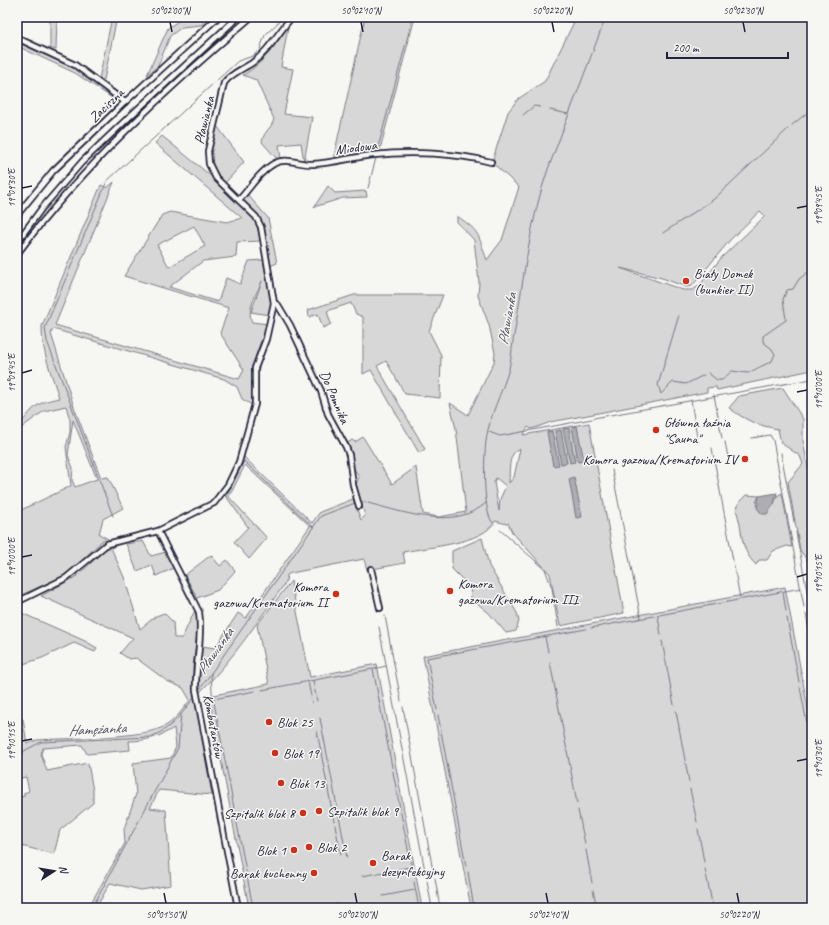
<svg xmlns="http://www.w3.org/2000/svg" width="829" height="925" viewBox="0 0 829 925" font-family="Caveat,sans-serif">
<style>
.green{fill:#d7d7d7;stroke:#7c7c89;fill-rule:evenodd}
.water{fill:#adadb3;stroke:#757583}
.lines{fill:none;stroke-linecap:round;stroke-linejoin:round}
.stream{stroke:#757583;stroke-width:1}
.minor-casing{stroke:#22223b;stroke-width:8}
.minor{stroke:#f6f6f2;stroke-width:4.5}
.ticks{fill:none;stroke:#22223b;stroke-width:1.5}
.poi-dot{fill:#c8321e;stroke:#f6f6f2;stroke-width:1.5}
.labels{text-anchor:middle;stroke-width:3;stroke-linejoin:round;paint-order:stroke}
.street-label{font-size:14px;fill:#22223b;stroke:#f6f6f2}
.poi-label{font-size:14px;fill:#22223b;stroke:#f6f6f2;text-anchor:start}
.water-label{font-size:15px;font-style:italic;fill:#535365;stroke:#f6f6f2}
.neatline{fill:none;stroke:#22223b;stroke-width:1.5}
.ticks-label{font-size:10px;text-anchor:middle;fill:#22223b}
</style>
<rect width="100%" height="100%" fill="#f6f6f2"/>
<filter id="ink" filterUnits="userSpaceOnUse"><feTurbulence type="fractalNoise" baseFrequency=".025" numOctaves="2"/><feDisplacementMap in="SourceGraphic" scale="8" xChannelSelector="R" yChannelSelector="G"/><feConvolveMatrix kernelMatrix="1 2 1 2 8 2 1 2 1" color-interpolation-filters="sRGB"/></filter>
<g filter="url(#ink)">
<g class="green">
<polygon points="50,17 57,17 56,50 50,48"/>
<polygon points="112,17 117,17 104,80 99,79"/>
<polygon points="184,17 208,18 201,25 182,27 170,36 158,66 147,75 168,28"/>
<polygon points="365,17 415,17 379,153 333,160"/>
<path d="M 511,17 L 812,17 L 812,370 L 717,390 L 716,387 L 707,388 L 707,392 L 562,420 C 549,421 543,426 531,429 L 528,427 L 523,435 L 589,423 L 624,613 L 560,626 L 550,574 L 512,532 L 508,523 L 507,524 L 495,521 C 484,544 427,547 403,552 L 405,563 L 367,570 L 364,559 L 291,573 L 287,575 L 286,582 C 259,619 233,660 200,692 L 197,688 L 202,646 L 215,648 L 238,613 L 246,618 L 310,526 L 245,465 L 229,497 L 267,538 L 249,559 L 234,542 L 248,527 L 225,495 L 244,457 L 312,523 L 320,512 L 353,499 L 361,520 L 365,516 L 356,484 L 359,477 L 352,465 L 346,444 L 352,440 L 355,442 L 363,437 L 392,484 L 416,467 L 423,514 L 439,517 L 466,512 L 456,429 L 450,403 L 468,415 L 494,362 L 495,353 L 489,325 L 478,296 L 479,282 L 474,240 L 457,222 L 457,216 C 482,233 477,234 487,260 L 502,240 L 519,187 L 496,166 L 491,165 L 508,112 L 518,99 L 545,81 L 574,22 ZM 760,211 L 765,216 L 722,257 L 699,286 L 692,290 L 683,290 L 620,268 L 662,278 L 686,287 L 692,286 L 730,240 ZM 520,449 L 514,477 L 509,483 C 510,472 507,453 520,449 ZM 496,478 L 506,486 L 500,499 L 499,511 L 494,482 Z"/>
<path d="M 288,27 L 281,67 L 293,69 L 284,114 L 312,117 L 304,162 L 301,143 L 279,145 L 281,159 L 276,158 L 262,142 C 264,130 271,130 274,119 L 256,80 L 243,75 C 263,64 275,45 288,27 Z"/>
<polygon points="17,41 74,66 114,96 112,98 75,73 17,46"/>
<path d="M 217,126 L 244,162 L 225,183 C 206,161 210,152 217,126 Z"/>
<path d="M 162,136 L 211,176 L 255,219 L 261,241 L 237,242 L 236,257 L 203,261 L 169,287 L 218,302 L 226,278 L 240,284 L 249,261 L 263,260 L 272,300 L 269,315 L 251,312 L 262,281 C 257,293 246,310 252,322 L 268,324 C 261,341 254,356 252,374 C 251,385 256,395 252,405 L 242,399 L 237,387 L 224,379 L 53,329 L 51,334 L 53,340 L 74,407 L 101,478 L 108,477 L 123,508 L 103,519 L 99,534 L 110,540 L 63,577 L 17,600 L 17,512 L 71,486 L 66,447 L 70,432 L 70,420 L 66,406 L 44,411 L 17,431 L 17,426 C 24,421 27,415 33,409 C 40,402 50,400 59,398 C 52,374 41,351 42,326 L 101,185 L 107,188 L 114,182 L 55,325 L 239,379 L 244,370 L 220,333 L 229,308 L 124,276 L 162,215 L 170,212 L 227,222 L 242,218 L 155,143 ZM 194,226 L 205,246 L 169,267 L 157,245 ZM 73,420 L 97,479 L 75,487 L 72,480 L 73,468 L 68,455 Z"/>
<polygon points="328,186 335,193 366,191 367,197 343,198 314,207"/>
<polygon points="247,194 268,218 277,263 270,266 263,224 242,200"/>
<polygon points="354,295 443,295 429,331 441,355 440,398 405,394 386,361 377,366 425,449 419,453 371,370 363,374 363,317 356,314 351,303 327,311 331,324 323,328 318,314 309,317 308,310"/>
<path d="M 783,388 L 803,419 L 803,441 L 809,472 L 812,472 L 812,570 L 809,568 L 807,560 L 800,550 L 788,482 L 803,464 L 800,456 L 781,443 L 778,429 C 756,425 747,421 729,408 L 739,396 Z"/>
<path d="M 782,493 L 792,547 L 787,546 L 773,551 L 767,560 L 759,560 L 756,565 C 738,547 744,531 736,510 L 740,501 L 746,495 L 759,496 L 756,502 L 774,504 L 777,496 Z"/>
<polygon points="482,538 489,566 517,613 519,621 516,631 506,633 489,613 471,598 470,587 452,569 452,551"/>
<polygon points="143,541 151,556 166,552 174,568 156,576 152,565 137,571 126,544"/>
<path d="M 113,547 L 112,550 L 124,577 L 140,629 L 156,616 L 164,613 L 173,622 L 174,638 L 182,638 L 195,610 L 198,621 L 197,634 L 193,667 L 193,688 L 212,795 L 159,790 L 150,808 L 166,810 L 171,885 L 141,890 L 110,883 L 96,908 L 88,908 L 125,843 L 124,829 L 136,794 L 133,763 L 171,758 L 176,747 L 174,728 C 159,737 147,741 129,741 L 130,750 L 87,754 L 82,745 L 43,748 L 41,754 L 47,771 L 88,763 L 93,791 L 93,803 L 60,830 L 54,854 L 17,845 L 17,798 L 24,796 L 24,793 L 29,791 L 26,777 L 17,779 L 17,721 L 23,719 L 27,744 L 37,740 C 65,738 146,739 167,725 C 177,718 183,709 190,700 L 183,688 L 167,681 L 136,658 L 129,659 L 120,653 L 133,638 L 41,596 L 77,576 L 106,549 Z"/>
<polygon points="211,555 220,566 227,560 235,571 218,590 197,598 185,575"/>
<polygon points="291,581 310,677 377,664 422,908 249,908 209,696 269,684 257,625"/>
<polygon points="785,587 812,730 812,908 471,908 423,656"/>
<polygon points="17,611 85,641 97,648 95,652 74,643 42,658 17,666"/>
</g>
<g class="water">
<polygon points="577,426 584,461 578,462 572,427"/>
<polygon points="569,428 575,462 570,463 563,429"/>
<polygon points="561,430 567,463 561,464 555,431"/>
<polygon points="552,431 559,465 553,466 547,432"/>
<polygon points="574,477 582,517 576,518 569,479"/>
<polygon points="777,493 774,504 767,514 762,514 757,508 759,496"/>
</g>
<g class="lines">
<g class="stream">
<polyline points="528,17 573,21 574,17"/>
<polyline points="260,49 265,35 284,17"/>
<polyline points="550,110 568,114"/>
<polyline points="523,115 534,106 540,107"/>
<polyline points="792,125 812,109"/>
<polyline points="377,151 413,17"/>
<polyline points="368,188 376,158"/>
<polyline points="663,233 714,199 788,129"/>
<polyline points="679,315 658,385 661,394 673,382 686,384 704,375"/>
<polyline points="708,373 717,380 722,380 732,371 748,373 772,361 775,354 771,348 763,342 763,336 786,320 783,299 787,290 793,289 799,279 812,269"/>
<polyline points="714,395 722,438"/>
<polyline points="691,400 698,443"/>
<polyline points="594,418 812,379"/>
<polyline points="489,432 500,436 592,419"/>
<polyline points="752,438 770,435 773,440 804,607"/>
<polyline points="725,442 728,457"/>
<polyline points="712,448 740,598"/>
<polyline points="781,453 794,522"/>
<polyline points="612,470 641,618"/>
<polyline points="226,497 244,461 313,527"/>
<path d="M 360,502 L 364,502 C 401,511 453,532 486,503"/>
<polyline points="113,516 47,341 45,328 107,181 238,61 253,56 257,52"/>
<path d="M 494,524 C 482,516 484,456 486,441 C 489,416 502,393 509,369 C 512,356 512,342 515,330 C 524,276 530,221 548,169 L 606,17"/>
<polyline points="500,530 545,569 552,588 558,627"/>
<polyline points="796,532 812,618"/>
<polyline points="807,587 812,586"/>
<polyline points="783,592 786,611"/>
<polyline points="17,597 63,576 76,566 105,538"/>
<polyline points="806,614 812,647"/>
<polyline points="385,616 401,701"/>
<polyline points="658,616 661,635"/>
<polyline points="787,618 799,682"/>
<polyline points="379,627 425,871"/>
<polyline points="591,628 801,588"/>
<polyline points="545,637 548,652"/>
<polyline points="662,641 674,705"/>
<polyline points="550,662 577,803"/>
<polyline points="374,669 386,666"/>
<polyline points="211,673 212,692 253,908"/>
<polyline points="313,681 317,701"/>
<polyline points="308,682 311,696"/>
<polyline points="800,687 812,750"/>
<polyline points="200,689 321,516 355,503"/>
<polyline points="262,690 373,669 413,875"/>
<polyline points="214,699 255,691"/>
<polyline points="311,699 312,703"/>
<polyline points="403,707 433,871"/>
<polyline points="437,710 427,658 586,629"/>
<polyline points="676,711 689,782"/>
<polyline points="438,715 466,866"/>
<polyline points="320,718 347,858"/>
<polyline points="317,731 334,821"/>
<path d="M 17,760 L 24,751 L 41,742 L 150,737 C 170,730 181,715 193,699"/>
<polyline points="690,789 697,822"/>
<polyline points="578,810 585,844"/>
<polyline points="335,825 341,855"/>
<polyline points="698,829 704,862"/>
<polyline points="586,850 592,883"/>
<polyline points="705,869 713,908"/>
<polyline points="468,872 474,908"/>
<polyline points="362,876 410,867"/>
<polyline points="435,878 440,908"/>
<polyline points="427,881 432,908"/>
<polyline points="414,882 419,908"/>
<polyline points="593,890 597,908"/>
<polyline points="383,896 415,890"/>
<polyline points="92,908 178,748 181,714"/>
<polyline points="318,908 338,904"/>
</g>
<defs>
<g id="minor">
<polyline points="17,38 75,65 125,102"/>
<path d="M 239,200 C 250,188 260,171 275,163 C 286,157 301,165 313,164 C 334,163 353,157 374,155 C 410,151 456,153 491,162"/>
<polyline points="17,215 53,171 125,102 218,17"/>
<polyline points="17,242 42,208 82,162 126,120 238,17"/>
<path d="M 17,254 C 84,165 166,90 251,17"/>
<polyline points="274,303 278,305 290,325 321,391 328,414 346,447 349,455 353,485 359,506"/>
<path d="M 158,531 L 199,612 C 203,638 195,665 196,690 L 238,908"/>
<polyline points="371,569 380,608"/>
<path d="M 17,602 L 66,578 L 107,544 L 158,531 L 214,503 L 228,485 L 239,462 L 255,404 L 255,368 L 266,339 L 274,303 L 261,227 L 256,217 L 216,178 L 209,164 L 208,151 L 224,83 C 230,74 243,69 252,63 C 268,52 278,33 291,18"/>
</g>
</defs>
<use href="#minor" class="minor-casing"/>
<use href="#minor" class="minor"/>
</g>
</g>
<path class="ticks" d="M 170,22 L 172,32M 361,22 L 363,32M 552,22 L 554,32M 743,22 L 745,32M 22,188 L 32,186M 797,208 L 807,206M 22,373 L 32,370M 797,392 L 807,390M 22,557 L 32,555M 797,577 L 807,574M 22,741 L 32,739M 797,761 L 807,759M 164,893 L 166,903M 355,893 L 357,903M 546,893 L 548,903M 737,893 L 739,903"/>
<g class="poi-dot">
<circle cx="686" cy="281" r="4"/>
<circle cx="656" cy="430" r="4"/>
<circle cx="745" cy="459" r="4"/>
<circle cx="450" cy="591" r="4"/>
<circle cx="336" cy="594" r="4"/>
<circle cx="269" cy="722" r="4"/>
<circle cx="275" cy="753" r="4"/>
<circle cx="281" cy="783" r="4"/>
<circle cx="319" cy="811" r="4"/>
<circle cx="303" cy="813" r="4"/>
<circle cx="309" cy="847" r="4"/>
<circle cx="294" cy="850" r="4"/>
<circle cx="373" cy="863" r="4"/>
<circle cx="314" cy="873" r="4"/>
</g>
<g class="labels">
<g class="street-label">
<text transform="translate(106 105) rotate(-44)" y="5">Zaciszna</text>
<text transform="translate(204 120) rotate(-76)" y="5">Pławianka</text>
<text transform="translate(356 147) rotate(-8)" y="5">Miodowa</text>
<text transform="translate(335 397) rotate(67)" y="5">Do Pomnika</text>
<text transform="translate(214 726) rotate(79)" y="5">Kombatantów</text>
</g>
<g class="poi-label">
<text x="694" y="278">Biały Domek<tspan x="694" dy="16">(bunkier II)</tspan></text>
<text x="664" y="427">Główna łaźnia<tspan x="664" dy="16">"Sauna"</tspan></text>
<text x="737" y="464" text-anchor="end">Komora gazowa/Krematorium IV</text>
<text x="458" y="588">Komora<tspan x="458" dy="16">gazowa/Krematorium III</tspan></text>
<text x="328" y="591" text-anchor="end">Komora<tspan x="328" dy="16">gazowa/Krematorium II</tspan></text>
<text x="277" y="727">Blok 25</text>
<text x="283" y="758">Blok 19</text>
<text x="289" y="788">Blok 13</text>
<text x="327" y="816">Szpitalik blok 9</text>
<text x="295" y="818" text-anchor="end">Szpitalik blok 8</text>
<text x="317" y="852">Blok 2</text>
<text x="286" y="855" text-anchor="end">Blok 1</text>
<text x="381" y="860">Barak<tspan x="381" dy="16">dezynfekcyjny</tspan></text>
<text x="306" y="878" text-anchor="end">Barak kuchenny</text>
</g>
<g class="water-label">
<text transform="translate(507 319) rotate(-80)" y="5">Pławianka</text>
<text transform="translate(215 651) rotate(-55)" y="5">Pławianka</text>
<text transform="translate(97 729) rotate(-3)" y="5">Hamężanka</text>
</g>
</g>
<rect width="829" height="925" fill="none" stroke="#f6f6f2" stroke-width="44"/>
<g transform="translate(54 871) rotate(78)" stroke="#f6f6f2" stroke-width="3" paint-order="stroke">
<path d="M0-3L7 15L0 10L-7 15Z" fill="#22223b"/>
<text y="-6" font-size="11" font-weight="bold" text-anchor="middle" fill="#22223b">N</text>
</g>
<path d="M667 52v6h121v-6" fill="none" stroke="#22223b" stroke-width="2"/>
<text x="673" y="52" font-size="12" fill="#22223b" stroke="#f6f6f2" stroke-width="3" paint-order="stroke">200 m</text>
<rect x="22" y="22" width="785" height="881" class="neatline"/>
<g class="ticks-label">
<text x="170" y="14">50°02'00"N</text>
<text x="361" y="14">50°02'10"N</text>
<text x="552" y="14">50°02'20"N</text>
<text x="743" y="14">50°02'30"N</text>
<text transform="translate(11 188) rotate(-90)" y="4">19°09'30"E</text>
<text transform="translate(818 206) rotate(-90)" y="4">19°09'45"E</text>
<text transform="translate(11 373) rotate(-90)" y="4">19°09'45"E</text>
<text transform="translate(818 390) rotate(-90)" y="4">19°10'00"E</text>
<text transform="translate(11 557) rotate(-90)" y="4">19°10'00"E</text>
<text transform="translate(818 574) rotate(-90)" y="4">19°10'15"E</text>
<text transform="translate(11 741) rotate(-90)" y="4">19°10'15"E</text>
<text transform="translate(818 759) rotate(-90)" y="4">19°10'30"E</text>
<text x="166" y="918">50°01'50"N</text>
<text x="357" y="918">50°02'00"N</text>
<text x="548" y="918">50°02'10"N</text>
<text x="739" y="918">50°02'20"N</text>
</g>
</svg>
